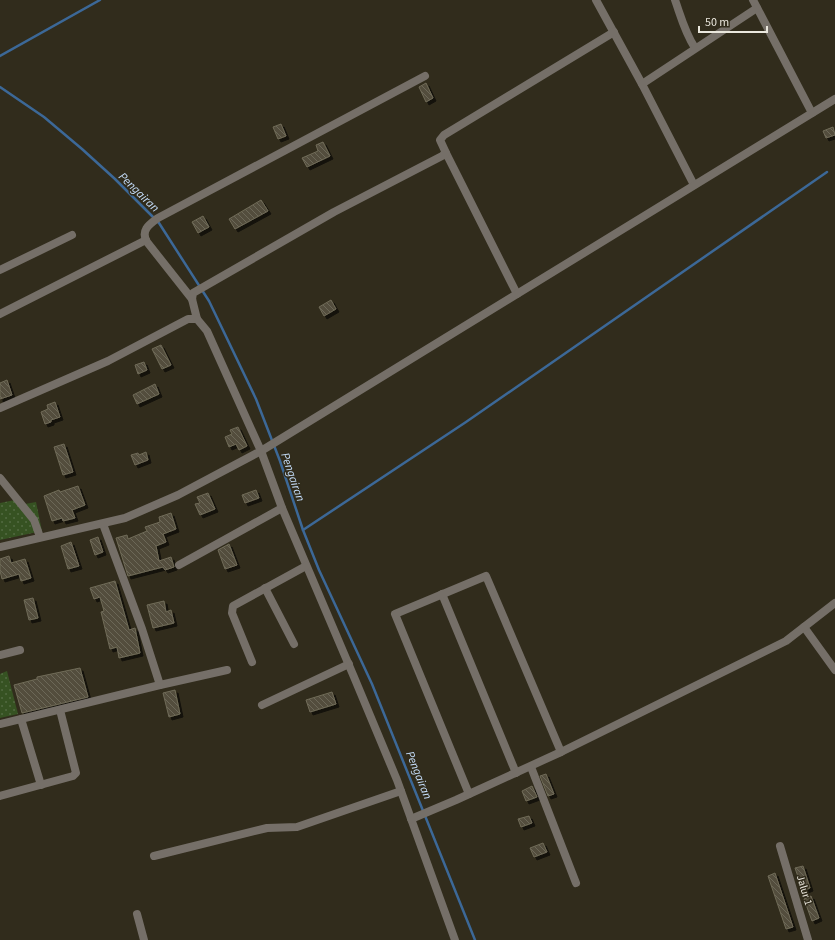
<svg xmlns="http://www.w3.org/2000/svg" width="835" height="940" viewBox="0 0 835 940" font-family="'Source Sans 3',sans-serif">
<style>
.grass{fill:url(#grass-dots)}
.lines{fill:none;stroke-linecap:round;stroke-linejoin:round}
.stream{stroke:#3c6897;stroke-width:2.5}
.building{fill:url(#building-back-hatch);stroke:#706b58;filter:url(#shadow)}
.street{stroke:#756f68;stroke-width:8}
.labels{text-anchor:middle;stroke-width:3;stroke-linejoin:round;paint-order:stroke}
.street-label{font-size:11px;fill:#eae7dd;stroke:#312c1c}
.water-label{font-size:12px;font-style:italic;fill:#c6dffc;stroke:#312c1c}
</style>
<defs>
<pattern id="grass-dots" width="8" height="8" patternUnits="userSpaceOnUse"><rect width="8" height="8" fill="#365222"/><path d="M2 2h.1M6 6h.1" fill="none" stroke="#536b42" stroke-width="1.8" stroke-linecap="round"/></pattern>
<pattern id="building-back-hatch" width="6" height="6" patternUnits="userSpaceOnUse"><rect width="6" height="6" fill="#534e3c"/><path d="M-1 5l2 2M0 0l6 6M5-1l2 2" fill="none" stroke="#6c6858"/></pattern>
<filter id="shadow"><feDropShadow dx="3" dy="3" stdDeviation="0" flood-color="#0009"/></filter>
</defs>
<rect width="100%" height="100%" fill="#312c1c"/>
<g class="grass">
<polygon points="20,499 25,504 36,502 42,531 0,540 0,503"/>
<polygon points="7,671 18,714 0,718 0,674"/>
</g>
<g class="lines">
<g class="stream">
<polyline points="0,56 100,0"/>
<polyline points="0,87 44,117 82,149 115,179 159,223 209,301 256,399 280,461 303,530 319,570 372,684 475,940"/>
<polyline points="303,530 466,422 827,172"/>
</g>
</g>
<g class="building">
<polygon points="426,83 433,98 426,102 419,87"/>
<polygon points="281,124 286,136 278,139 273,127"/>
<polygon points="833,127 835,135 826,138 823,131"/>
<polygon points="323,142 330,156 307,167 302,158 318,151 316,145"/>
<polygon points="261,200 268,211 235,229 229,219"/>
<polygon points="203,216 209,227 198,233 192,222"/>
<polygon points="331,300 336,309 324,316 319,307"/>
<polygon points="161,345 171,365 162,369 152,349"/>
<polygon points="144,362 147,370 138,374 135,365"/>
<polygon points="7,380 12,395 0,399 0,383"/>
<polygon points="155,384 159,394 137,404 133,395"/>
<polygon points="55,402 60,417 51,420 51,422 45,424 41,412 48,409 47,405"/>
<polygon points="238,427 247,446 239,450 236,444 229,447 225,437 232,434 230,430"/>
<polygon points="64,444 73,472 63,475 54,447"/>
<polygon points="146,452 148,460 135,465 131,455 138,453 139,455"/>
<polygon points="78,486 85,505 72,510 75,518 63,521 62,518 52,521 44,496 59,490 60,492"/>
<polygon points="256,490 259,498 245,503 242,495"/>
<polygon points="208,493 215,509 200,515 195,504 200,503 197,497"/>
<polygon points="171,513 176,529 163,534 166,542 156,546 159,561 171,557 174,567 165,570 163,567 128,576 116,538 127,535 128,539 147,531 145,527 160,522 159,517"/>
<polygon points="98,537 103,552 95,555 90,540"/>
<polygon points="71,542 79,566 68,569 61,546"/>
<polygon points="229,544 237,565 225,569 218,550"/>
<polygon points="9,556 11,563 25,559 31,578 21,581 19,574 2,579 0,571 0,559"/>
<polygon points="115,581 129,630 135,628 140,653 119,658 117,647 110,649 101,612 104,611 100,597 94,599 90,588"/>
<polygon points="33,598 38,618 29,620 24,600"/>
<polygon points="164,601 166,612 171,610 174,623 153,628 147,605"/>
<polygon points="80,668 88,697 22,713 14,685 37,679 37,677"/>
<polygon points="175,690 180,714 169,717 163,693"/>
<polygon points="332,692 336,704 310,712 306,700"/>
<polygon points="546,774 554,794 548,796 540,776"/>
<polygon points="532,786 537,797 526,801 522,791"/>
<polygon points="529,816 532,823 521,827 518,819"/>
<polygon points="543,843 547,852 534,857 530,848"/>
<polygon points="803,866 810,888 803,891 795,868"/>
<polygon points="775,873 793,927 786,929 768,876"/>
<polygon points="811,896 819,918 812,921 804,899"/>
</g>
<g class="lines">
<g class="street">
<polyline points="596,0 642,84"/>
<path d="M 675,0 C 681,17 685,33 695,48"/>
<polyline points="753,0 812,113"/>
<polyline points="446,153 517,294"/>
<polyline points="694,185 642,84 757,8"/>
<polyline points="0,270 72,235"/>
<path d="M 192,299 L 147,242 C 140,230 150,224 158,218 L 425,76"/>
<polyline points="0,314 146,240"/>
<polyline points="197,319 192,299 193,293 334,212 442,156 446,153 440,140 444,135 614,32"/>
<polyline points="0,408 108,361 188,319 197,319 207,331 261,451 282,508 354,677 397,780 455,940"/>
<polyline points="0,478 34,520 40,537"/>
<polyline points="103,524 142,629 160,685"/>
<polyline points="0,547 125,518 178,495 261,451 835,99"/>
<polyline points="179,565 282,508"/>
<polyline points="265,588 294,644"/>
<polyline points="442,594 516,773"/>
<polyline points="804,627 835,670"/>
<polyline points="0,655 20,650"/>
<polyline points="252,662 232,613 233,606 306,566"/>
<polyline points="262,705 349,664"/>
<polyline points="21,719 41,785"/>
<polyline points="0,724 160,685 227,670"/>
<polyline points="531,767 576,883"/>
<polyline points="469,794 395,614 486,576 561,752"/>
<polyline points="0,796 73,776 76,773 60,710"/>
<polyline points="411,819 456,800 561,752 786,641 835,603"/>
<polyline points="780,846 808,940"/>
<polyline points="154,856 267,828 297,827 401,791"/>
<polyline points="137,914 144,940"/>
</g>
</g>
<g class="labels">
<g class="street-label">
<text transform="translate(805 890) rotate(73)" y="4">Jalur 1</text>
</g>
<g class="water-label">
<text transform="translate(139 192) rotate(44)" y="4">Pengairan</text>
<text transform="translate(293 477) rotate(71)" y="4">Pengairan</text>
<text transform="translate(419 775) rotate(68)" y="4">Pengairan</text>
</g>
</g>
<path d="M699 26v6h68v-6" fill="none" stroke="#eae7dd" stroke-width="2"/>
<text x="705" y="26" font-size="12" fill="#eae7dd" stroke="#312c1c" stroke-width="3" paint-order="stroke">50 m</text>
</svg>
